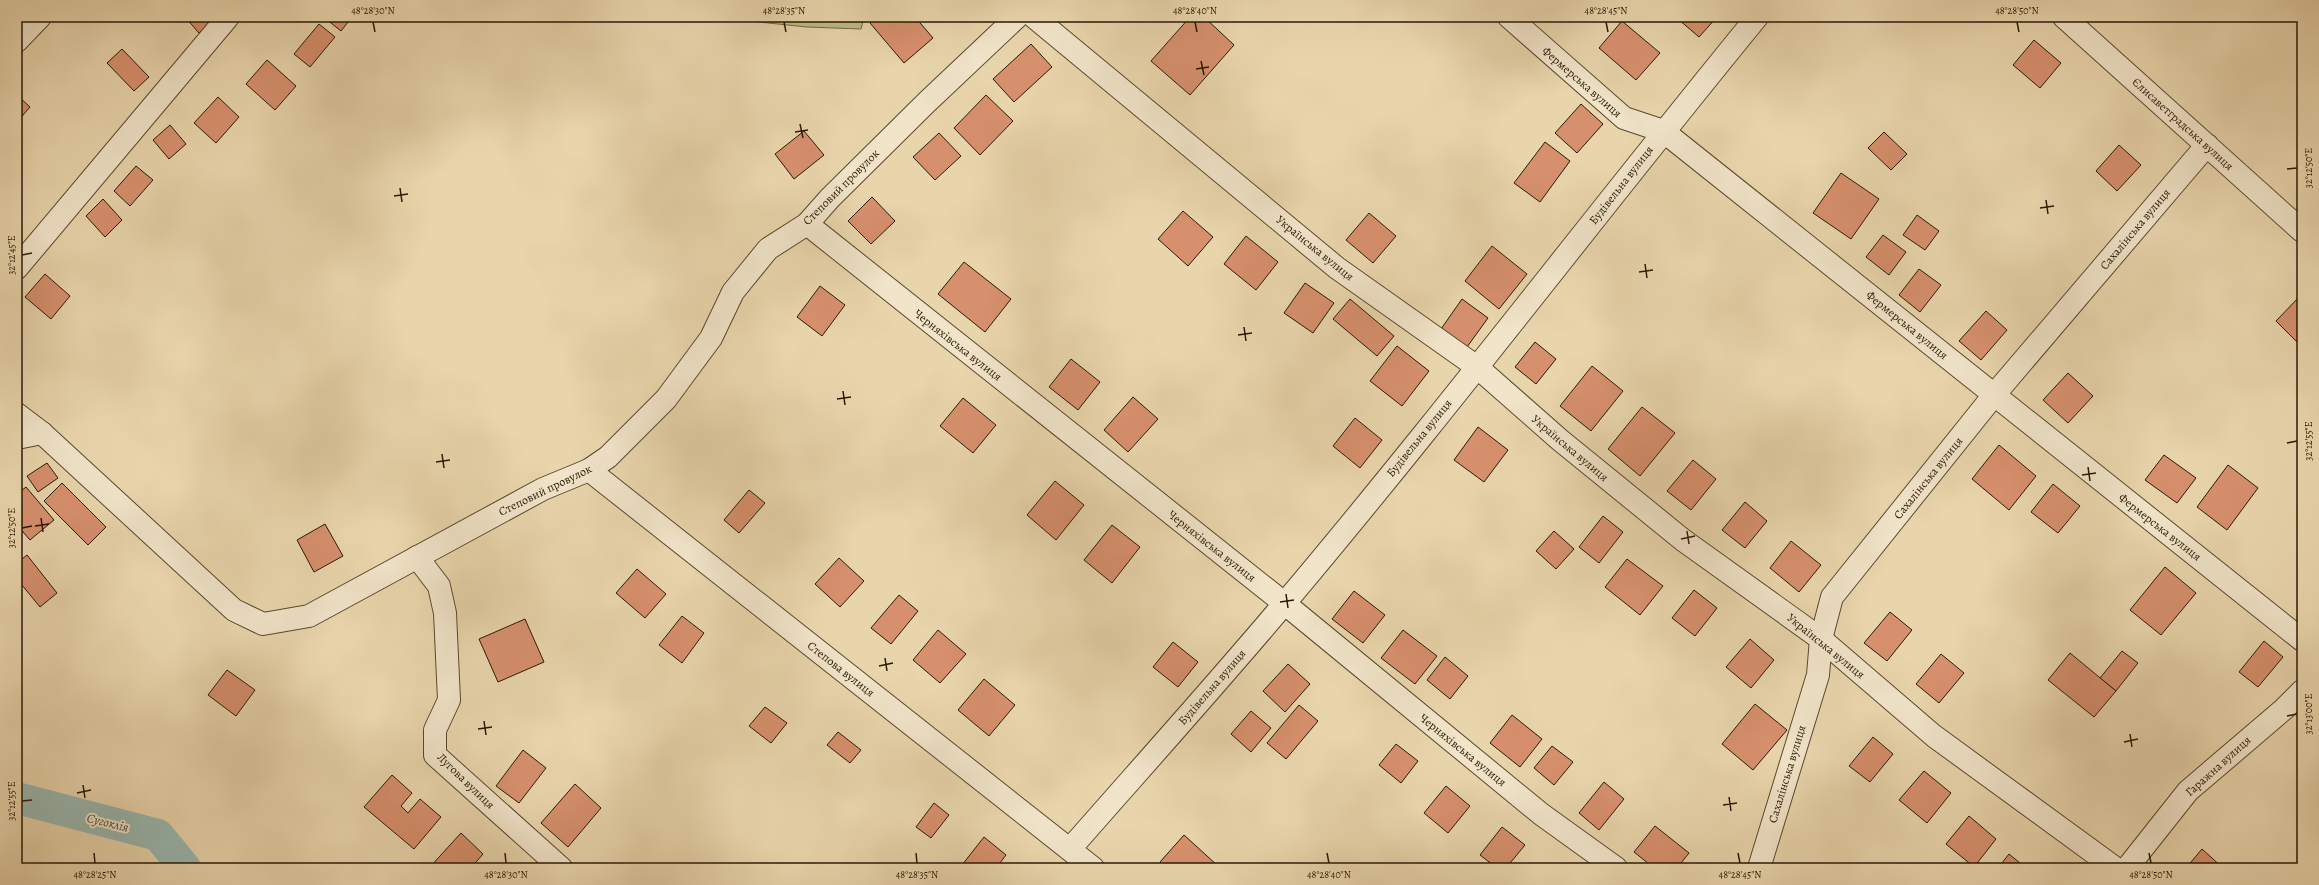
<svg xmlns="http://www.w3.org/2000/svg" width="2319" height="885" viewBox="0 0 2319 885" font-family="Alegreya,serif">
<style>
.green{fill:#bbbc86;stroke:#726a44}
.lines{fill:none;stroke-linecap:round;stroke-linejoin:round}
.river{stroke:#99b8b0;stroke-width:32}
.building{fill:#d7906e;stroke:#2a1903}
.minor-casing{stroke:#5a482d;stroke-width:24}
.minor{stroke:#f1e4c9;stroke-width:22}
.ticks{fill:none;stroke:#2a1903;stroke-width:1.5}
.labels{text-anchor:middle;stroke-width:4;stroke-linejoin:round;paint-order:stroke}
.street-label{font-size:12px;fill:#2a1903;stroke:#f1e4c9}
.water-label{font-size:13px;font-style:italic;fill:#4b4937;stroke:#f1e4c9}
.neatline{fill:none;stroke:#2a1903;stroke-width:1.5}
.ticks-label{font-size:10px;text-anchor:middle;fill:#2a1903}
</style>
<rect width="100%" height="100%" fill="#e9d5ac"/>
<filter id="stains"><feTurbulence type="fractalNoise" baseFrequency=".005" numOctaves="4"/><feColorMatrix values="0 0 0 0 .2 0 0 0 0 .09 0 0 0 0 .02 0 0 0 .5 -.17"/></filter>
<radialGradient id="worn" r=".72"><stop offset=".6" stop-color="#630" stop-opacity="0"/><stop offset="1" stop-color="#630" stop-opacity=".3"/></radialGradient>
<polygon class="green" points="710,17 864,17 861,29 807,27"/>
<g class="lines">
<polyline class="river" points="17,798 158,835 185,868"/>
</g>
<g class="building">
<polygon points="185,17 217,17 199,33"/>
<polygon points="328,17 352,17 341,31 326,19"/>
<polygon points="878,17 915,17 933,38 904,63 870,23"/>
<polygon points="1190,17 1204,17 1234,45 1190,95 1151,61"/>
<polygon points="1679,17 1717,17 1699,37 1678,19"/>
<polygon points="1622,21 1660,53 1636,80 1599,48"/>
<polygon points="319,24 335,37 310,67 294,54"/>
<polygon points="2034,40 2061,63 2040,88 2013,65"/>
<polygon points="1031,44 1052,67 1014,102 993,79"/>
<polygon points="122,49 149,77 134,91 107,63"/>
<polygon points="267,60 296,86 275,110 246,84"/>
<polygon points="17,95 30,107 17,122"/>
<polygon points="986,95 1013,121 980,155 954,128"/>
<polygon points="218,97 239,117 216,143 194,123"/>
<polygon points="1581,104 1603,124 1577,153 1555,133"/>
<polygon points="170,125 186,144 169,159 153,140"/>
<polygon points="804,131 824,155 794,179 775,154"/>
<polygon points="1884,132 1907,154 1891,170 1868,148"/>
<polygon points="939,133 961,156 935,180 913,157"/>
<polygon points="1545,142 1570,161 1540,202 1514,183"/>
<polygon points="2119,145 2141,165 2117,191 2096,171"/>
<polygon points="136,166 153,180 130,206 114,191"/>
<polygon points="1841,173 1879,199 1851,239 1813,213"/>
<polygon points="872,197 895,221 871,244 848,221"/>
<polygon points="103,199 122,220 105,237 86,216"/>
<polygon points="1183,211 1213,237 1188,266 1158,239"/>
<polygon points="1369,213 1396,236 1373,263 1346,240"/>
<polygon points="1917,215 1939,231 1925,250 1903,235"/>
<polygon points="1883,235 1906,252 1889,275 1866,257"/>
<polygon points="1246,236 1278,262 1256,290 1224,264"/>
<polygon points="1492,246 1527,274 1499,309 1465,281"/>
<polygon points="964,262 1011,299 985,332 938,294"/>
<polygon points="1919,269 1941,285 1920,312 1899,295"/>
<polygon points="45,274 70,296 51,319 25,297"/>
<polygon points="1305,283 1334,303 1313,333 1284,313"/>
<polygon points="820,286 845,305 822,336 797,317"/>
<polygon points="2300,296 2302,338 2297,342 2276,321"/>
<polygon points="1350,299 1394,336 1377,356 1333,319"/>
<polygon points="1462,299 1488,318 1467,347 1441,329"/>
<polygon points="1986,311 2007,330 1981,360 1959,341"/>
<polygon points="1535,342 1556,359 1536,384 1515,367"/>
<polygon points="1397,346 1429,371 1402,406 1370,381"/>
<polygon points="1071,359 1100,382 1078,410 1049,387"/>
<polygon points="1592,366 1623,391 1591,431 1560,406"/>
<polygon points="2068,373 2093,396 2068,423 2043,400"/>
<polygon points="1133,397 1158,419 1128,452 1104,430"/>
<polygon points="963,398 996,425 973,453 940,426"/>
<polygon points="1642,407 1675,433 1640,476 1608,449"/>
<polygon points="1355,418 1382,440 1360,468 1333,446"/>
<polygon points="1478,427 1508,450 1484,482 1454,460"/>
<polygon points="1999,445 2036,476 2009,510 1972,479"/>
<polygon points="2164,455 2196,478 2177,503 2145,480"/>
<polygon points="1693,460 1716,479 1691,510 1667,491"/>
<polygon points="47,463 58,478 38,492 27,476"/>
<polygon points="2228,465 2258,488 2227,530 2197,507"/>
<polygon points="1055,481 1084,505 1056,540 1027,515"/>
<polygon points="62,483 106,527 88,545 44,501"/>
<polygon points="2053,484 2080,506 2058,533 2031,512"/>
<polygon points="26,487 54,520 30,540 17,525 17,494"/>
<polygon points="749,490 765,503 739,533 724,520"/>
<polygon points="1745,502 1767,521 1745,548 1722,530"/>
<polygon points="1603,516 1623,532 1599,563 1579,547"/>
<polygon points="325,524 343,556 314,572 297,540"/>
<polygon points="1112,525 1140,547 1112,583 1084,560"/>
<polygon points="1554,531 1574,549 1556,569 1536,551"/>
<polygon points="1791,541 1821,565 1799,592 1770,568"/>
<polygon points="27,555 57,593 40,607 17,579 17,563"/>
<polygon points="839,558 864,581 840,607 815,584"/>
<polygon points="1627,559 1663,586 1640,615 1605,587"/>
<polygon points="2165,567 2196,593 2161,635 2130,610"/>
<polygon points="637,569 666,594 645,618 616,593"/>
<polygon points="1694,590 1717,608 1695,636 1672,618"/>
<polygon points="1354,591 1385,615 1363,643 1332,619"/>
<polygon points="899,595 918,611 891,644 871,628"/>
<polygon points="1890,612 1912,630 1887,661 1864,643"/>
<polygon points="682,616 704,633 682,663 659,645"/>
<polygon points="525,619 544,662 498,682 479,639"/>
<polygon points="938,630 966,654 940,683 913,660"/>
<polygon points="1403,630 1437,656 1415,684 1381,658"/>
<polygon points="1750,639 1774,660 1751,688 1726,667"/>
<polygon points="2264,641 2283,657 2258,687 2239,672"/>
<polygon points="1173,642 1198,662 1178,687 1153,667"/>
<polygon points="2122,651 2138,663 2116,691 2100,678"/>
<polygon points="2070,653 2116,691 2094,717 2048,680"/>
<polygon points="1941,654 1964,673 1939,703 1916,684"/>
<polygon points="1445,657 1468,676 1450,699 1427,680"/>
<polygon points="1288,664 1310,684 1285,712 1263,691"/>
<polygon points="227,670 255,690 236,716 208,695"/>
<polygon points="984,679 1015,705 989,736 958,710"/>
<polygon points="1755,704 1787,730 1753,770 1722,744"/>
<polygon points="1299,705 1318,721 1286,759 1267,743"/>
<polygon points="765,707 787,723 771,743 749,726"/>
<polygon points="1251,711 1271,728 1251,752 1231,734"/>
<polygon points="1512,715 1542,739 1520,767 1490,743"/>
<polygon points="838,732 861,750 850,763 827,745"/>
<polygon points="1873,737 1893,754 1870,782 1849,766"/>
<polygon points="1396,744 1418,761 1401,783 1379,765"/>
<polygon points="1552,746 1573,762 1554,785 1534,768"/>
<polygon points="523,750 546,768 519,803 496,786"/>
<polygon points="1924,771 1951,793 1927,823 1899,800"/>
<polygon points="392,775 412,793 401,806 408,813 420,799 441,817 414,849 364,807"/>
<polygon points="1604,782 1624,799 1599,830 1579,813"/>
<polygon points="575,784 601,808 568,847 541,823"/>
<polygon points="1446,786 1470,806 1448,833 1424,813"/>
<polygon points="934,803 949,815 931,838 916,827"/>
<polygon points="1969,816 1996,839 1974,867 1946,844"/>
<polygon points="1655,826 1689,853 1677,868 1654,868 1634,852"/>
<polygon points="1502,827 1525,845 1506,868 1497,868 1480,855"/>
<polygon points="461,833 483,854 471,868 432,868 430,867"/>
<polygon points="1184,835 1218,866 1216,868 1166,868 1160,862"/>
<polygon points="984,837 1006,855 996,868 966,868 962,865"/>
<polygon points="2202,849 2223,868 2186,868"/>
<polygon points="2009,854 2026,868 1998,868"/>
</g>
<g class="lines">
<defs>
<g id="minor">
<polyline points="1034,17 1337,268 1477,367 1560,440 1683,540 1821,639 1934,736 2115,868"/>
<polyline points="1509,17 1624,118 1663,131 2302,640"/>
<polyline points="2064,17 2302,231"/>
<polyline points="17,41 40,17"/>
<polyline points="807,224 1284,603 1541,814 1616,868"/>
<polyline points="17,268 228,17"/>
<polyline points="17,414 42,433 234,610 263,624 309,616 543,489 589,470 608,457 666,399 711,338 733,292 768,249 807,224 830,198 927,102 1017,17"/>
<polyline points="17,438 42,433"/>
<polyline points="589,470 1093,868"/>
<polyline points="417,557 439,586 445,613 449,700 435,730 435,755 561,868"/>
<path d="M 1070,849 C 1141,768 1214,687 1284,604 C 1446,412 1598,211 1757,17"/>
<polyline points="1759,868 1818,675 1821,639 1832,597 1994,395 2207,145"/>
<polyline points="2127,868 2188,791 2284,709 2302,691"/>
</g>
</defs>
<use href="#minor" class="minor-casing"/>
<use href="#minor" class="minor"/>
</g>
<path class="ticks" d="M 373,22 L 375,32M 784,22 L 786,32M 1195,22 L 1197,32M 1606,22 L 1608,32M 2017,22 L 2019,32M 1201,61 L 1204,75M 1196,69 L 1209,67M 800,124 L 803,138M 795,132 L 808,130M 2287,169 L 2297,168M 400,188 L 402,202M 394,196 L 408,194M 2046,200 L 2048,214M 2040,208 L 2054,206M 22,255 L 32,253M 1645,264 L 1647,278M 1639,272 L 1653,270M 1244,327 L 1246,341M 1238,335 L 1252,333M 843,391 L 845,405M 837,399 L 851,397M 2287,443 L 2297,441M 442,454 L 444,468M 436,462 L 450,460M 2088,467 L 2090,481M 2082,475 L 2096,473M 41,518 L 43,532M 35,526 L 49,524M 22,528 L 32,526M 1687,531 L 1689,544M 1681,539 L 1695,536M 1286,594 L 1288,608M 1280,602 L 1294,600M 885,658 L 887,671M 879,666 L 893,663M 2287,716 L 2297,714M 484,721 L 486,735M 478,729 L 492,727M 2130,734 L 2132,747M 2124,742 L 2138,739M 83,785 L 85,798M 77,793 L 91,790M 1729,797 L 1731,811M 22,801 L 32,800M 1723,805 L 1737,803M 94,853 L 95,863M 505,853 L 506,863M 916,853 L 917,863M 1327,853 L 1329,863M 1738,853 L 1740,863M 2149,853 L 2151,863"/>
<g class="labels">
<g class="street-label">
<text transform="translate(1582 82) rotate(41)" y="4">Фермерська вулиця</text>
<text transform="translate(2183 124) rotate(42)" y="4">Єлисаветградська вулиця</text>
<text transform="translate(1621 185) rotate(-52)" y="4">Будівельна вулиця</text>
<text transform="translate(841 187) rotate(-45)" y="4">Степовий провулок</text>
<text transform="translate(2135 229) rotate(-50)" y="4">Сахалінська вулиця</text>
<text transform="translate(1315 248) rotate(39)" y="4">Українська вулиця</text>
<text transform="translate(1907 325) rotate(39)" y="4">Фермерська вулиця</text>
<text transform="translate(958 345) rotate(38)" y="4">Черняхівська вулиця</text>
<text transform="translate(1419 438) rotate(-51)" y="4">Будівельна вулиця</text>
<text transform="translate(1570 448) rotate(40)" y="4">Українська вулиця</text>
<text transform="translate(1928 478) rotate(-51)" y="4">Сахалінська вулиця</text>
<text transform="translate(545 490) rotate(-26)" y="4">Степовий провулок</text>
<text transform="translate(2160 527) rotate(38)" y="4">Фермерська вулиця</text>
<text transform="translate(1212 546) rotate(38)" y="4">Черняхівська вулиця</text>
<text transform="translate(1826 646) rotate(39)" y="4">Українська вулиця</text>
<text transform="translate(841 669) rotate(38)" y="4">Степова вулиця</text>
<text transform="translate(1212 687) rotate(-49)" y="4">Будівельна вулиця</text>
<text transform="translate(1463 750) rotate(39)" y="4">Черняхівська вулиця</text>
<text transform="translate(2218 766) rotate(-42)" y="4">Гаражна вулиця</text>
<text transform="translate(1787 774) rotate(-73)" y="4">Сахалінська вулиця</text>
<text transform="translate(466 781) rotate(44)" y="4">Лугова вулиця</text>
</g>
<g class="water-label">
<text transform="translate(108 822) rotate(14)" y="5">Сугоклія</text>
</g>
</g>
<rect width="2319" height="885" fill="none" stroke="#e9d5ac" stroke-width="44"/>
<rect x="22" y="22" width="2275" height="841" class="neatline"/>
<g class="ticks-label">
<text x="373" y="14">48°28'30"N</text>
<text x="784" y="14">48°28'35"N</text>
<text x="1195" y="14">48°28'40"N</text>
<text x="1606" y="14">48°28'45"N</text>
<text x="2017" y="14">48°28'50"N</text>
<text transform="translate(2308 168) rotate(-90)" y="4">32°12'50"E</text>
<text transform="translate(11 255) rotate(-90)" y="4">32°12'45"E</text>
<text transform="translate(2308 441) rotate(-90)" y="4">32°12'55"E</text>
<text transform="translate(11 528) rotate(-90)" y="4">32°12'50"E</text>
<text transform="translate(2308 714) rotate(-90)" y="4">32°13'00"E</text>
<text transform="translate(11 801) rotate(-90)" y="4">32°12'55"E</text>
<text x="95" y="878">48°28'25"N</text>
<text x="506" y="878">48°28'30"N</text>
<text x="917" y="878">48°28'35"N</text>
<text x="1329" y="878">48°28'40"N</text>
<text x="1740" y="878">48°28'45"N</text>
<text x="2151" y="878">48°28'50"N</text>
</g>
<rect width="100%" height="100%" filter="url(#stains)"/>
<rect width="100%" height="100%" fill="url(#worn)"/>
</svg>
